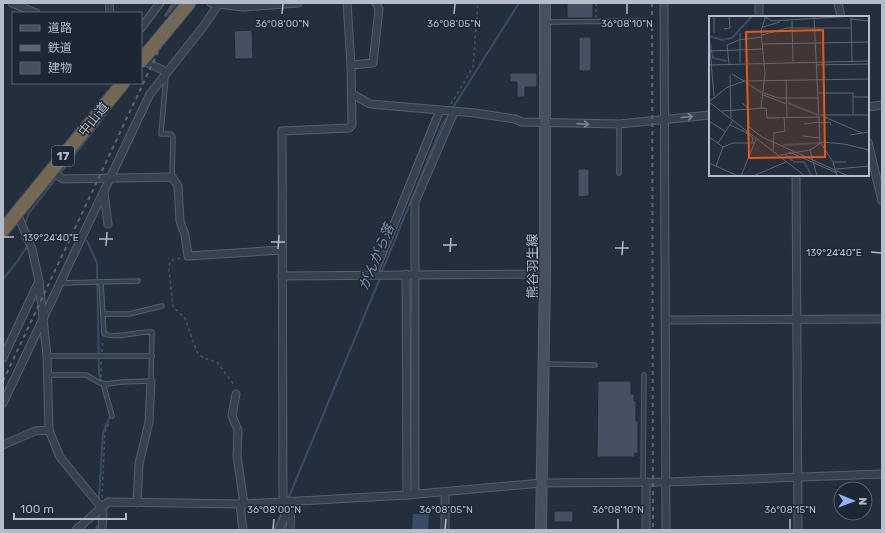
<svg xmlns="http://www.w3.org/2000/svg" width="885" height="533" viewBox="0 0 885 533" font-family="Rubik,'Noto Sans JP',sans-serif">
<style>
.water{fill:#394c67}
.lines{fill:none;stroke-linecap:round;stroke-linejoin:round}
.stream{stroke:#394c67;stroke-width:2}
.building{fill:#455162;stroke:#1f2835}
.lane-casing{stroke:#565f6c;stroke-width:5.5}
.street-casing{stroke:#565f6c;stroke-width:9}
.secondary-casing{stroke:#565f6c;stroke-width:12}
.highway-casing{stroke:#434c59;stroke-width:15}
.path{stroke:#44595c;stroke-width:1.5;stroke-dasharray:3 3;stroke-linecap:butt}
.lane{stroke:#38414e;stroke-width:3.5}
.street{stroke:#38414e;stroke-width:7}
.secondary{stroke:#465061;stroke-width:10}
.highway{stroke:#746855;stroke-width:13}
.rail{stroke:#5a6575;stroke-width:2;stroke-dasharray:4 4;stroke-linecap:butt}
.oneway{stroke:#7c8592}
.ticks{fill:none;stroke:#b4bcc9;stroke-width:1.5}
.labels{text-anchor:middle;stroke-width:3;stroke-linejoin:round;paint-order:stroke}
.shield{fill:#1d2633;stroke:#878f9c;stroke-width:1}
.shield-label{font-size:12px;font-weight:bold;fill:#b4bcc9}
.street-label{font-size:13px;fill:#b4bcc9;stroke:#1d2633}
.water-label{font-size:14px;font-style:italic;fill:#7c92b1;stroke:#1d2633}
.inset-river{fill:none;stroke:#394c67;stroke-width:2}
.inset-road{fill:none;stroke:#5e6776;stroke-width:1}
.view{fill:#e8590c;fill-opacity:0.15;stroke:#e8590c;stroke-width:2}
.inset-edge{fill:none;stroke:#b4bcc9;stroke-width:2}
.ticks-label{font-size:10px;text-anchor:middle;fill:#b4bcc9;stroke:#1d2633;stroke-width:3;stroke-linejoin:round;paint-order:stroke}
</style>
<rect width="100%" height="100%" fill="#242f3e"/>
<polygon class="water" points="413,514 429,514 428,530 412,530"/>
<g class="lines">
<g class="stream">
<polyline points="25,224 29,213 101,121"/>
<polyline points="87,241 97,263 99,373 105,398"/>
<polyline points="381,274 442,125 519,3"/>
<polyline points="3,279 17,262 28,245"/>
<polyline points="99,497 103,433 110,416 108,406"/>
<polyline points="288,499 380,278"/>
<polyline points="96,530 97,526"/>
<polyline points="274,530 286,503"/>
</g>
</g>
<g class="building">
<polygon points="171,3 179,3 166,18 163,16"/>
<rect x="567" y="3" width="26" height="15"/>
<polygon points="252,30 253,59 235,59 234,31"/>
<rect x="579" y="37" width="12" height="34"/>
<polygon points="510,73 537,73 537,87 525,87 525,97 517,97 517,82 510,82"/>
<polygon points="578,169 589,169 589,196 578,197"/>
<polygon points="598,381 631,381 631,394 634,394 634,401 636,401 636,421 638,421 638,454 635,453 635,457 597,457"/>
<rect x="554" y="511" width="19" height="11"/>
</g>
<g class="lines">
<defs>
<g id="lane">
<polyline points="547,22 645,21"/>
<polyline points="166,76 161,134 171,134 173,137 172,177"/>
<polyline points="619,173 619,124"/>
<polyline points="60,283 138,281"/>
<polyline points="103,314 129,314 162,306"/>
<polyline points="47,356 152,356"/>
<polyline points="546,364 595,365"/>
<path d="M 47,375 L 86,375 L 100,383 L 106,384 L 122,382 L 151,381 L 152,332 C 137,331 119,339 104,334 L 101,282"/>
<polyline points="103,383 112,416"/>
<polyline points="643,482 644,375"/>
</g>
<g id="street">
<polyline points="12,3 36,13"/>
<polyline points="109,3 110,13"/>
<polyline points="211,3 243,7 298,3"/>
<polyline points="664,3 666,530"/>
<polyline points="759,3 759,17"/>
<polyline points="838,3 841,17"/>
<polyline points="141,28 160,3"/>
<polyline points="141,60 167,72"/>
<polyline points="351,65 373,63 379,9 376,3"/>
<polyline points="352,94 370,104 475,113 515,119 522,122 619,124 710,115"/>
<polyline points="868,107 882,105"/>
<polyline points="868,142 882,201"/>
<polyline points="50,171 63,179 172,177 178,186 180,221 185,235 188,256 282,250"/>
<polyline points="796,175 798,530"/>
<polyline points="104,193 108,224"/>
<polyline points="17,213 32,249 39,281 47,356 49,430 60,457 101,507 103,514 102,530"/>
<polyline points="374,274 440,110"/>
<polyline points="406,274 407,495"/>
<polyline points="282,276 545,274"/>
<polyline points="666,320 882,319"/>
<polyline points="3,358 39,281"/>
<polyline points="236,394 232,416 238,430 237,456 244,504"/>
<polyline points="3,403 150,94 203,27 218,5"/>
<polyline points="3,445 35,431 49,430"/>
<polyline points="646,482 646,530"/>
<polyline points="415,494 415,202 454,112"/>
<polyline points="283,502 282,131 349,128 352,125 351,65 347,3"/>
<polyline points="137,503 139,464 149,422 151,381"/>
<polyline points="240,504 243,530"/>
<polyline points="76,530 108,502 244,504 407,495 542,483 667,482 882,474"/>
<polyline points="279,530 291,501"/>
<polyline points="290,530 291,505"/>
<polyline points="445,530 445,492"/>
</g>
<polyline id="secondary" points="541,530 545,274 545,3"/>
<g id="highway">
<polyline points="141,61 189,3"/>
<polyline points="3,230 123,83"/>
</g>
</defs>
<use href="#lane" class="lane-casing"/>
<use href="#street" class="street-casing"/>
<use href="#secondary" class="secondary-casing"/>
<use href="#highway" class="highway-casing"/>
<g class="path">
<polyline points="596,3 596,17"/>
<polyline points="451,104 473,67 478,3"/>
<polyline points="180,258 170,261 169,270 173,307 185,318 197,352 203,358 217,362 235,386"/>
<polyline points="102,352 103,339"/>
<polyline points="101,377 101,361"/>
<polyline points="102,498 105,432 110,421"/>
</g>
<use href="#lane" class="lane"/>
<use href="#street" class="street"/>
<use href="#secondary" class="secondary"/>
<use href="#highway" class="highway"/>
<g class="rail">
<polyline points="652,3 653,530"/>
<polyline points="3,381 181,3"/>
</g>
</g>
<defs><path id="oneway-shaft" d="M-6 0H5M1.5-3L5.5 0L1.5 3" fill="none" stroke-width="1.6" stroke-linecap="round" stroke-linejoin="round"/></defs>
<g class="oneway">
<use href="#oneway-shaft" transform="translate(687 117) rotate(-5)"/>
<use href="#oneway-shaft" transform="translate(583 124) rotate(3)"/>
</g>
<path class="ticks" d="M 282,14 L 283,4M 454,14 L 455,4M 627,14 L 627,4M 4,237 L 14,237M 99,239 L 113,239M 271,242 L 285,242M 443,245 L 457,245M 106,246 L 107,232M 615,248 L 629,248M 278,249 L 279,235M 450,252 L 451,238M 871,252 L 881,253M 622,255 L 623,241M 273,529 L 274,519M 445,529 L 446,519M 618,529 L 618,519M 790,529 L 790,519"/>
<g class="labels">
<rect class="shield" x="52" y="146" width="22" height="20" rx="3"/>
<g class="shield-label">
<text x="63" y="160">17</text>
</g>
<g class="street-label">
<text transform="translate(93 119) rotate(-51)" y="5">中山道</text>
<text transform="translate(532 266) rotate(-90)" y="5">熊谷羽生線</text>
</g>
<g class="water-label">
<text transform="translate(376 257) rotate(-67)" y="5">がんがら落</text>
</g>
</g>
<g transform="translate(709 16)">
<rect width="160" height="160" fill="#242f3e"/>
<path class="inset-river" d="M 0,20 L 13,24 L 23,22 L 43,0M 0,23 L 4,42 L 18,45M 36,66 L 53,77M 79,87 L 109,99M 74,129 L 111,127M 77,139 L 85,146 L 95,146 L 103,160"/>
<path class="inset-road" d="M 2,0 L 5,1 L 5,17M 54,0 L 63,5 L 145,0M 105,0 L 111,126 L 124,146 L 128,160M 142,2 L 143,45M 142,3 L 160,5M 83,5 L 84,46M 54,11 L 71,6M 15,13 L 21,12 L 20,0M 31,17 L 31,47M 53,19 L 78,12 L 142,12M 0,23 L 5,80M 53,28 L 160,26M 0,35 L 54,33M 20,48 L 18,29 L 30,24 L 53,21M 0,49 L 160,45M 107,49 L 160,48M 23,58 L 35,65M 21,59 L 22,102M 77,64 L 78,101M 55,77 L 69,82 L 109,82M 109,77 L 144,77 L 144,99M 54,79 L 78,88M 144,81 L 160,81M 0,86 L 17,72 L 35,65 L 160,63M 0,86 L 96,160M 33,87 L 39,92 L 40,108 L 37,118M 52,92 L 56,57 L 52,15 L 56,2 L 59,0M 13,95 L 57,92 L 58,102 L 111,101M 111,99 L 160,99M 113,100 L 153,117M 0,105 L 17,116M 111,107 L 121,106 L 122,109M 95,108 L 111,106M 21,109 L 36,116 L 44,122 L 43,126M 40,111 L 53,121 L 139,160M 141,119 L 160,116M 94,120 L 111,122M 0,121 L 14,131M 9,127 L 24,104M 14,131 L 24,127 L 46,127M 101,134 L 108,160M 64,135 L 65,117 L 76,115 L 75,101M 80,136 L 128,157M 71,139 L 101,134 L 113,126 L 135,128 L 160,134M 124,146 L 137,146M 0,147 L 29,160M 7,150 L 14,131M 127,153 L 160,150M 32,160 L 47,123M 44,160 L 77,146"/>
<path class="view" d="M 114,14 L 116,141 L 40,142 L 37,16 Z"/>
<rect width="160" height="160" class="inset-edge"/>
</g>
<g class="ticks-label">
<text x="282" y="27">36°08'00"N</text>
<text x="454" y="27">36°08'05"N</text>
<text x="627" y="27">36°08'10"N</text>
<text x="51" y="241">139°24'40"E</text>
<text x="834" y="256">139°24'40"E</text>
<text x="274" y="513">36°08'00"N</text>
<text x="446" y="513">36°08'05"N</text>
<text x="618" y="513">36°08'10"N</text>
<text x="790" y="513">36°08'15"N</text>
</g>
<rect width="885" height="533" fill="none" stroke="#b4bcc9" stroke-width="8"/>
<rect x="12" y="12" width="130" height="72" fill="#1d2633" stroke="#59626f"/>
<rect x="20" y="25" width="20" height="6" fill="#465061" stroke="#59626f"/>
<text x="48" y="32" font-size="12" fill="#b4bcc9">道路</text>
<rect x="20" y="45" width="20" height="6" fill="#5a6575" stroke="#59626f"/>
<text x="48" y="52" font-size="12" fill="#b4bcc9">鉄道</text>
<rect x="20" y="62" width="20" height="12" fill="#455162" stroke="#59626f"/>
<text x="48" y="72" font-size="12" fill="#b4bcc9">建物</text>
<g transform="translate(853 501) rotate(91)"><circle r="19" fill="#1d2633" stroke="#59626f"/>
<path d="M0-3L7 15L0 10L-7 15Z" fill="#8ab4f8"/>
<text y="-6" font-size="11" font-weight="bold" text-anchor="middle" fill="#b4bcc9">N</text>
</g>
<path d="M14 513v6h112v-6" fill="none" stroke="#b4bcc9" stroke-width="2"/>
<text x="20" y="513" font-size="12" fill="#b4bcc9" stroke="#1d2633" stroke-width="3" paint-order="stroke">100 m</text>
</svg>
